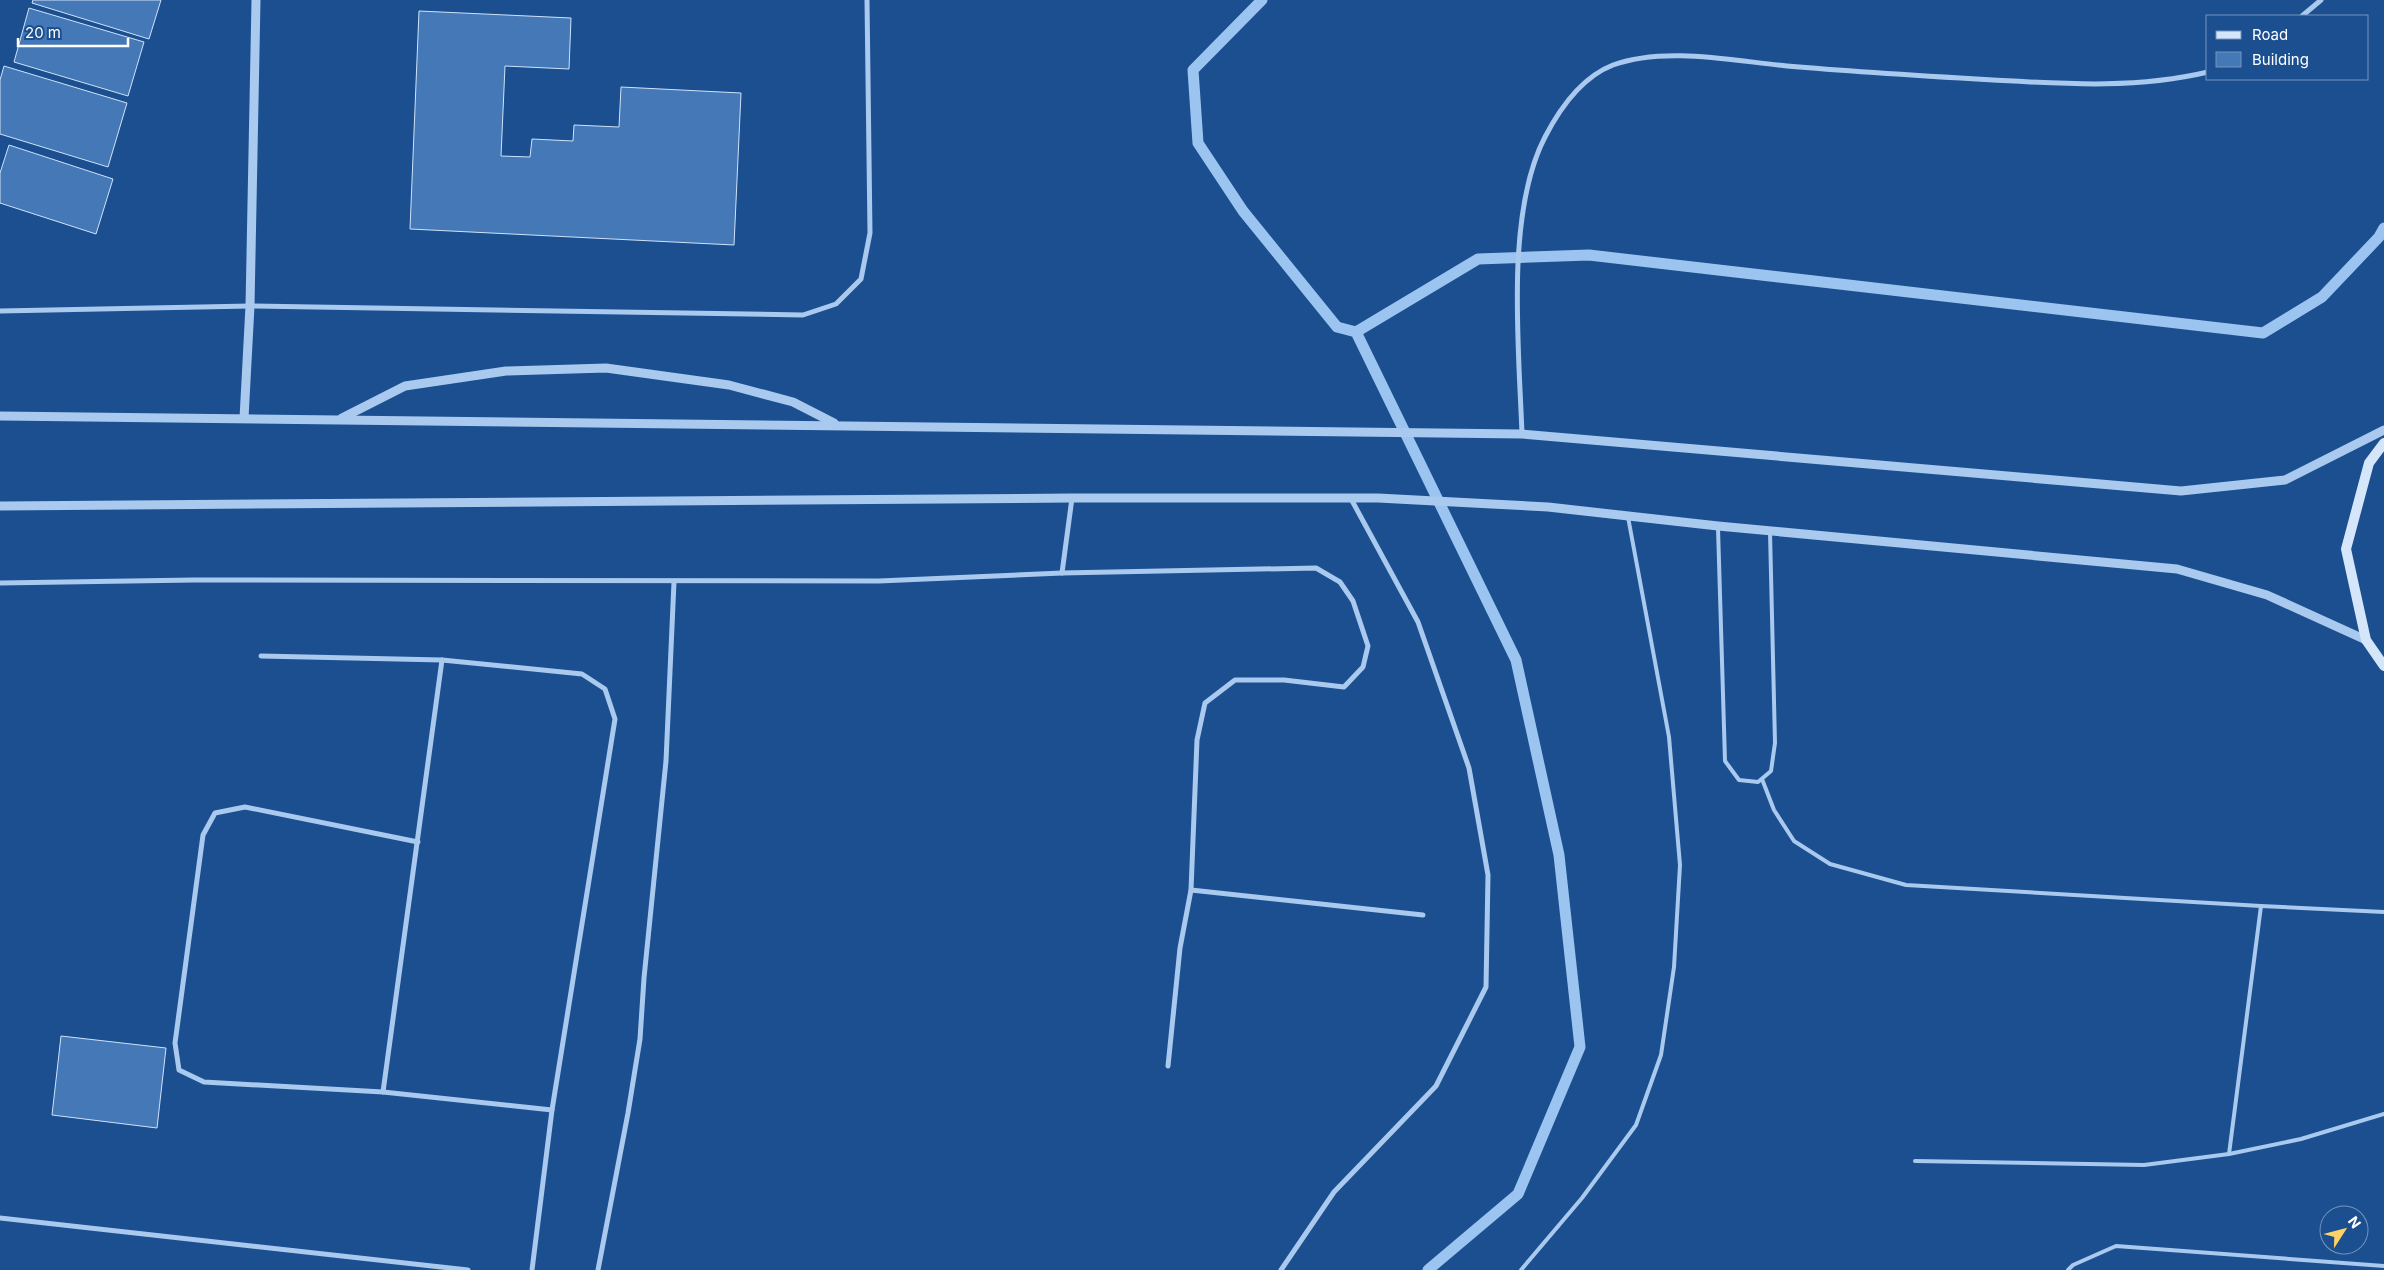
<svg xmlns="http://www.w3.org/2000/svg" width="2384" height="1270" viewBox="0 0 2384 1270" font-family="Inter,sans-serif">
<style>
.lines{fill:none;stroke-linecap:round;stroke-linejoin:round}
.stream{stroke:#9cc4f0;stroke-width:11}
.building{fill:#4478b7;stroke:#cfe3fa}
.service{stroke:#a9c9ee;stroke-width:4}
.minor{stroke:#a9c9ee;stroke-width:5}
.tertiary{stroke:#a9c9ee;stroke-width:9}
.secondary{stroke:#d6e6fa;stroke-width:10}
</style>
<rect width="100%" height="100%" fill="#1b4f8f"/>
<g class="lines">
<g class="stream">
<polyline points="1262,0 1193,70 1198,143 1243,211 1337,327 1356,332 1516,660 1559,855 1580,1047 1518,1194 1428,1270"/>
<polyline points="1356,332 1478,259 1589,255 2263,333 2322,297 2379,237 2384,228"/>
</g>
</g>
<g class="building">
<polygon points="33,0 161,0 149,39 32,3"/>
<polygon points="29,8 144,42 128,96 14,62"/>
<polygon points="419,11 571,18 569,69 505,66 501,156 530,157 532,139 573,141 574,125 619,127 621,87 741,93 734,245 410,229"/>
<polygon points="4,66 127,103 108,167 0,134 0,80"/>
<polygon points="9,145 113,179 96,234 0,203 0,173"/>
<polygon points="61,1036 166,1048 157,1128 52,1115"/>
</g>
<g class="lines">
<g class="service">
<polyline points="1718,528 1725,761 1739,780 1758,782 1771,771 1775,743 1770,532"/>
<polyline points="1762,779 1774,810 1794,841 1830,864 1906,885 2261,906 2384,912"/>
<polyline points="2229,1154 2261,906"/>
<polyline points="1915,1161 2144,1165 2229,1154 2301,1139 2384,1114"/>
<polyline points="1521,1270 1582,1198 1636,1125 1661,1055 1674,967 1680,865 1669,737 1628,517"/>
<polyline points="2068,1270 2073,1265 2116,1246 2384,1266"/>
</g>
<g class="minor">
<polyline points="2302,16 2321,0"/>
<polyline points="0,311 250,306 803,315 836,304 861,279 870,233 867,0"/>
<path d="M 1522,434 C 1519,348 1505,214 1545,137 C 1560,108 1582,77 1613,65 C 1665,46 1734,61 1787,66 C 1856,72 1924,76 1993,80 C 2065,84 2136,89 2208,72"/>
<polyline points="1062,573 1072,498"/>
<polyline points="0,583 194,580 879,581 1062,573 1316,568 1340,582 1353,601 1368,646 1363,667 1344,687 1284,680 1235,680 1205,703 1197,740 1191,890 1180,948 1168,1066"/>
<polyline points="261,656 442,660 582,674 605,689 615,719 552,1110 532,1270"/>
<polyline points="418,842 245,807 215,813 203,835 175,1043 179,1070 204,1082 383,1092 552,1110"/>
<polyline points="1191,890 1423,915"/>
<polyline points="383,1092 442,660"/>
<polyline points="0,1218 468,1270"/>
<polyline points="598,1270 628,1113 640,1039 644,978 666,761 674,582"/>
<polyline points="1281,1270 1334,1192 1436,1086 1486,987 1488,875 1469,768 1418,622 1350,497"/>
</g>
<g class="tertiary">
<polyline points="0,416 1522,434 2181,491 2285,480 2384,430"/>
<polyline points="244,418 250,306 256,0"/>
<polyline points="342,418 405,386 506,371 606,368 729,385 793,402 834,423"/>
<polyline points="0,506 1072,498 1378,498 1548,507 1718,526 2177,569 2267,595 2366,640"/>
</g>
<polyline class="secondary" points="2384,443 2369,463 2346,549 2366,640 2384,666"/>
</g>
<rect x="2206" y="15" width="162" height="65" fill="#1b4f8f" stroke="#7695bc"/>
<rect x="2216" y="31" width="25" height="8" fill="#d6e6fa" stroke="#7695bc"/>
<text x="2252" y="40" font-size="15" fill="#ffffff">Road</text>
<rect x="2216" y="52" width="25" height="15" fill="#4478b7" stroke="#7695bc"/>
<text x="2252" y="65" font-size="15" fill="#ffffff">Building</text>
<g transform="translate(2344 1230) rotate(54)"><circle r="24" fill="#1b4f8f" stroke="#7695bc"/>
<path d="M0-4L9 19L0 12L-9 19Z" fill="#ffd166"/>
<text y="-8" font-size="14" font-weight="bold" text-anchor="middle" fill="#ffffff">N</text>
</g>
<path d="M18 38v8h110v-8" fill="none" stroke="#ffffff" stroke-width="2.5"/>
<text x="25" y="38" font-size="15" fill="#ffffff" stroke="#1b4f8f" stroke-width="4" paint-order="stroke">20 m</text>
</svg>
